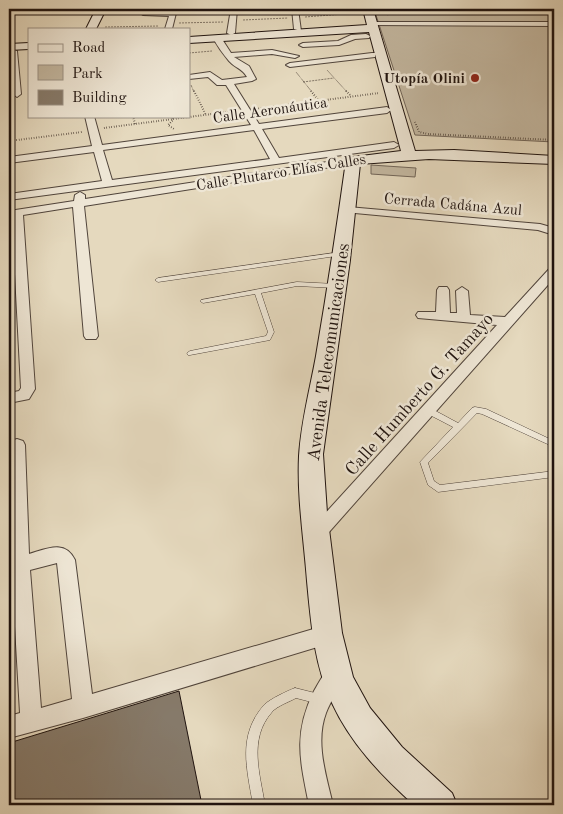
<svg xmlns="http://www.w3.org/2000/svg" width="563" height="814" viewBox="0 0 563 814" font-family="'Old Standard TT',serif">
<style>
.green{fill:#c3b7a0;stroke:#716558}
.building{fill:#867a6a;stroke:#1f130f}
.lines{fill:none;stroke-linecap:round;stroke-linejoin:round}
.lane-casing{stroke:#50443b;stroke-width:1}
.street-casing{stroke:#50443b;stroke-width:2}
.secondary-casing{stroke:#1f130f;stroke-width:2}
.path-far1{stroke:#1f130f;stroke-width:1;stroke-dasharray:0.5 1;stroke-linecap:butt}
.path{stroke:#1f130f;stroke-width:2;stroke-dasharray:0.5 2;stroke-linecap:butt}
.lane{fill:#eee6d5;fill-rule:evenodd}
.street{fill:#eee6d5;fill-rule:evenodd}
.secondary{fill:#eee6d5;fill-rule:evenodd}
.poi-dot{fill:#8f2418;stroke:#eee6d5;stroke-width:2}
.labels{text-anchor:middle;stroke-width:5;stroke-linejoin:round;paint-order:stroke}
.far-poi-label{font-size:15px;font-weight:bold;fill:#1f130f;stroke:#eee6d5;text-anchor:end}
.far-street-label{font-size:15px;fill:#1f130f;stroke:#eee6d5}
.street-label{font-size:18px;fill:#1f130f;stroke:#eee6d5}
</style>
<rect width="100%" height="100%" fill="#e5d9be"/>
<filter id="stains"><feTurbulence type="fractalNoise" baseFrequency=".004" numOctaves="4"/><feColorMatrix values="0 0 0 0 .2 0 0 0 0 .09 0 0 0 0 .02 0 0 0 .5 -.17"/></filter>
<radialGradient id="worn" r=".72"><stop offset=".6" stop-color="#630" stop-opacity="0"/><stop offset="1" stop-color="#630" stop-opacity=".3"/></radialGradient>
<g class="green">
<polygon points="374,9 554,9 554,142 415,135"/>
<polygon points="371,165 416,168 415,177 371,174"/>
</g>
<polygon class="building" points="179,691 202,805 9,805 9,743"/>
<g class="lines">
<defs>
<g id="lane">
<polygon points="341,252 344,254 343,255 158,282 155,280 158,278"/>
<polygon points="297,282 336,284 339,286 336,288 297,286 261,293 274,332 270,340 190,355 188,355 187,353 190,351 266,336 268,332 255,294 203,303 200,301 201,300"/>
<polygon points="475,407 486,409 554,441 554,447 482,414 477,413 428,463 434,481 440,485 554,471 554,477 438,492 428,485 420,462 453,427 426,413 425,411 426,409 432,409 458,423 472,408"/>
<path d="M 295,688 L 323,695 L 324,699 L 323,703 L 319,704 L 296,698 C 289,702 277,706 272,712 C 248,739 260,774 265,805 L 253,805 C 247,769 237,736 264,705 C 270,699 287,691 295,688 Z"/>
</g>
<g id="street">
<polygon points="171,9 177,9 172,29 165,29 169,16 143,15 140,13 143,11 170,12"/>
<polygon points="231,9 237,9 235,33 231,35 227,33"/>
<polygon points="292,9 298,9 301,31 294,29"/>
<polygon points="373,22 554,22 554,26 371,25 371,23"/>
<polygon points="366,34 370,36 369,38 355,39 339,45 303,47 299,45 303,43 338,41 351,35"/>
<path d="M 214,36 L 220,36 L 231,53 L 272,50 L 299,56 L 295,58 L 272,54 L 234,57 L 249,66 L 256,79 L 252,81 L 234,84 L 259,124 L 387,107 L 391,110 L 387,113 L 262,129 L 279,158 L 394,142 L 399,145 L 394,148 L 9,200 L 9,194 L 102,181 L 94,152 L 9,163 L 9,157 L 92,146 L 85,116 L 94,116 L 102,145 L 251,125 L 226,85 L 217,85 L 208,77 L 189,79 L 189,75 L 210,72 L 222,80 L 247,77 C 241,67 236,69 229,61 C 223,54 218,47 213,38 ZM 254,130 L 270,159 L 112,180 L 103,150 Z"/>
<polygon points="10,49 17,51 21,94 17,97 13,94"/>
<polygon points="372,53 375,53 375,57 290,67 286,65 290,63"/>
<polygon points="353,158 358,161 356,163 84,206 98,336 96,339 86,339 84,336 73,207 23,215 35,389 29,399 9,403 9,393 19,391 21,388 12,217 9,217 9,211 74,201 75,195 80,192 85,195 85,199"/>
<polygon points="348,207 540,224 554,228 554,235 538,230 344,212 343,210"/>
<polygon points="554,267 554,278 322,540 316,543 310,540 307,535 310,530 497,325 418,318 416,315 418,312 436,312 437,290 439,287 447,287 449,290 450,313 457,313 456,291 462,287 468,291 470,315 505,317 550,268"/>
<path d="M 17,439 L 23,441 L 25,445 L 29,554 C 46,549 65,539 75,560 L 92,694 L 327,625 L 334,628 L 337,635 L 334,642 L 83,718 L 9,738 L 9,716 L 20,713 L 12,575 L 9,575 L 9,559 L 11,558 L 9,445 L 11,441 ZM 57,563 L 72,699 L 41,708 L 30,570 Z"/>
<path d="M 336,665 L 343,668 L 346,675 C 341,688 331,699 326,713 C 315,742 326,775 333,805 L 309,805 C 300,760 293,734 314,691 C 320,681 325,669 336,665 Z"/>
</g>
<g id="secondary">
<polygon points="96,9 106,9 96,29 86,29"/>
<path d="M 363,9 L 373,9 L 415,151 L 454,150 L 554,156 L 554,164 L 429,159 L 360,164 L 350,260 L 323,454 L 327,513 L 342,633 L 353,677 L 370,708 L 402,747 L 452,793 L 457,805 L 414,805 C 381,775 351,744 332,703 C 314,664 311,623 307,581 C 304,540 297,498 299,456 C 301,422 310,389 316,356 C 327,291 337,226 346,161 L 348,158 L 353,157 L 401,151 L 369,32 L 189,43 L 189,37 L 367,25 Z"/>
<polygon points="29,43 29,49 9,50 9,44"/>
</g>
</defs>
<use href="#lane" class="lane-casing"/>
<use href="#street" class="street-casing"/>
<use href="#secondary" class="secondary-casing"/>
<g class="path-far1">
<polyline points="385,9 388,16"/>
<polyline points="305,17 357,13"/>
<polyline points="243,20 288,18"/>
<polyline points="179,23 223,22"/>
<polyline points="105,27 159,26"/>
<polyline points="189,53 212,51"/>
<polyline points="327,70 347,92"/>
<polyline points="296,72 312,92"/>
<polyline points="303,82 334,78"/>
<polyline points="191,85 194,92"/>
</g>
<g class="path">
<polyline points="194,91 206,115"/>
<polyline points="311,91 319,101"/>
<polyline points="346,91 351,96"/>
<polyline points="256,109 379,93"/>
<polyline points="133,116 135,124"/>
<polyline points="172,116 173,120 168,125 174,129"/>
<polyline points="9,122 11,141"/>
<polyline points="415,122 419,132 428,134 554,140"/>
<polyline points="104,128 235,111"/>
<polyline points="9,141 82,132"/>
</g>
<use href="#lane" class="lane"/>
<use href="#street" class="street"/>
<use href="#secondary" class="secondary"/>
</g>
<circle class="poi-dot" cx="475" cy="78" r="5"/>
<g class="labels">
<g class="far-poi-label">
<text x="465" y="83">Utopía Olini</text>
</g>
<g class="far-street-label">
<text transform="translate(270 110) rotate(-8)" y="5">Calle Aeronáutica</text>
<text transform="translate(281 172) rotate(-9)" y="5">Calle Plutarco Elías Calles</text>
<text transform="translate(453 204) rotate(5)" y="5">Cerrada Cadána Azul</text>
</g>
<g class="street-label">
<text transform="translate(328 352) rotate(-82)" y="6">Avenida Telecomunicaciones</text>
<text transform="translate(419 394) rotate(-48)" y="6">Calle Humberto G. Tamayo</text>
</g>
</g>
<rect width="563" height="814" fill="none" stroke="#e5d9be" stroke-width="30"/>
<rect x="10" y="10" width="543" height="794" fill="none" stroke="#1f130f" stroke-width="2.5"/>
<rect x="15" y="15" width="533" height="784" fill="none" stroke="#1f130f"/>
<rect x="28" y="28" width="162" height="90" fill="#eee6d5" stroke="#9b9286"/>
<rect x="38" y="44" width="25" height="8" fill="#eee6d5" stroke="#9b9286"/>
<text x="72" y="52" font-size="15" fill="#1f130f">Road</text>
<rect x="38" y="65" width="25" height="15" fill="#c3b7a0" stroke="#9b9286"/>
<text x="72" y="78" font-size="15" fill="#1f130f">Park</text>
<rect x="38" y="90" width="25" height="15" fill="#867a6a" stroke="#9b9286"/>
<text x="72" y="102" font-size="15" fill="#1f130f">Building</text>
<rect width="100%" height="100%" filter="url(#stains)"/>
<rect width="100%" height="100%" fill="url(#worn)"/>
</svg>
